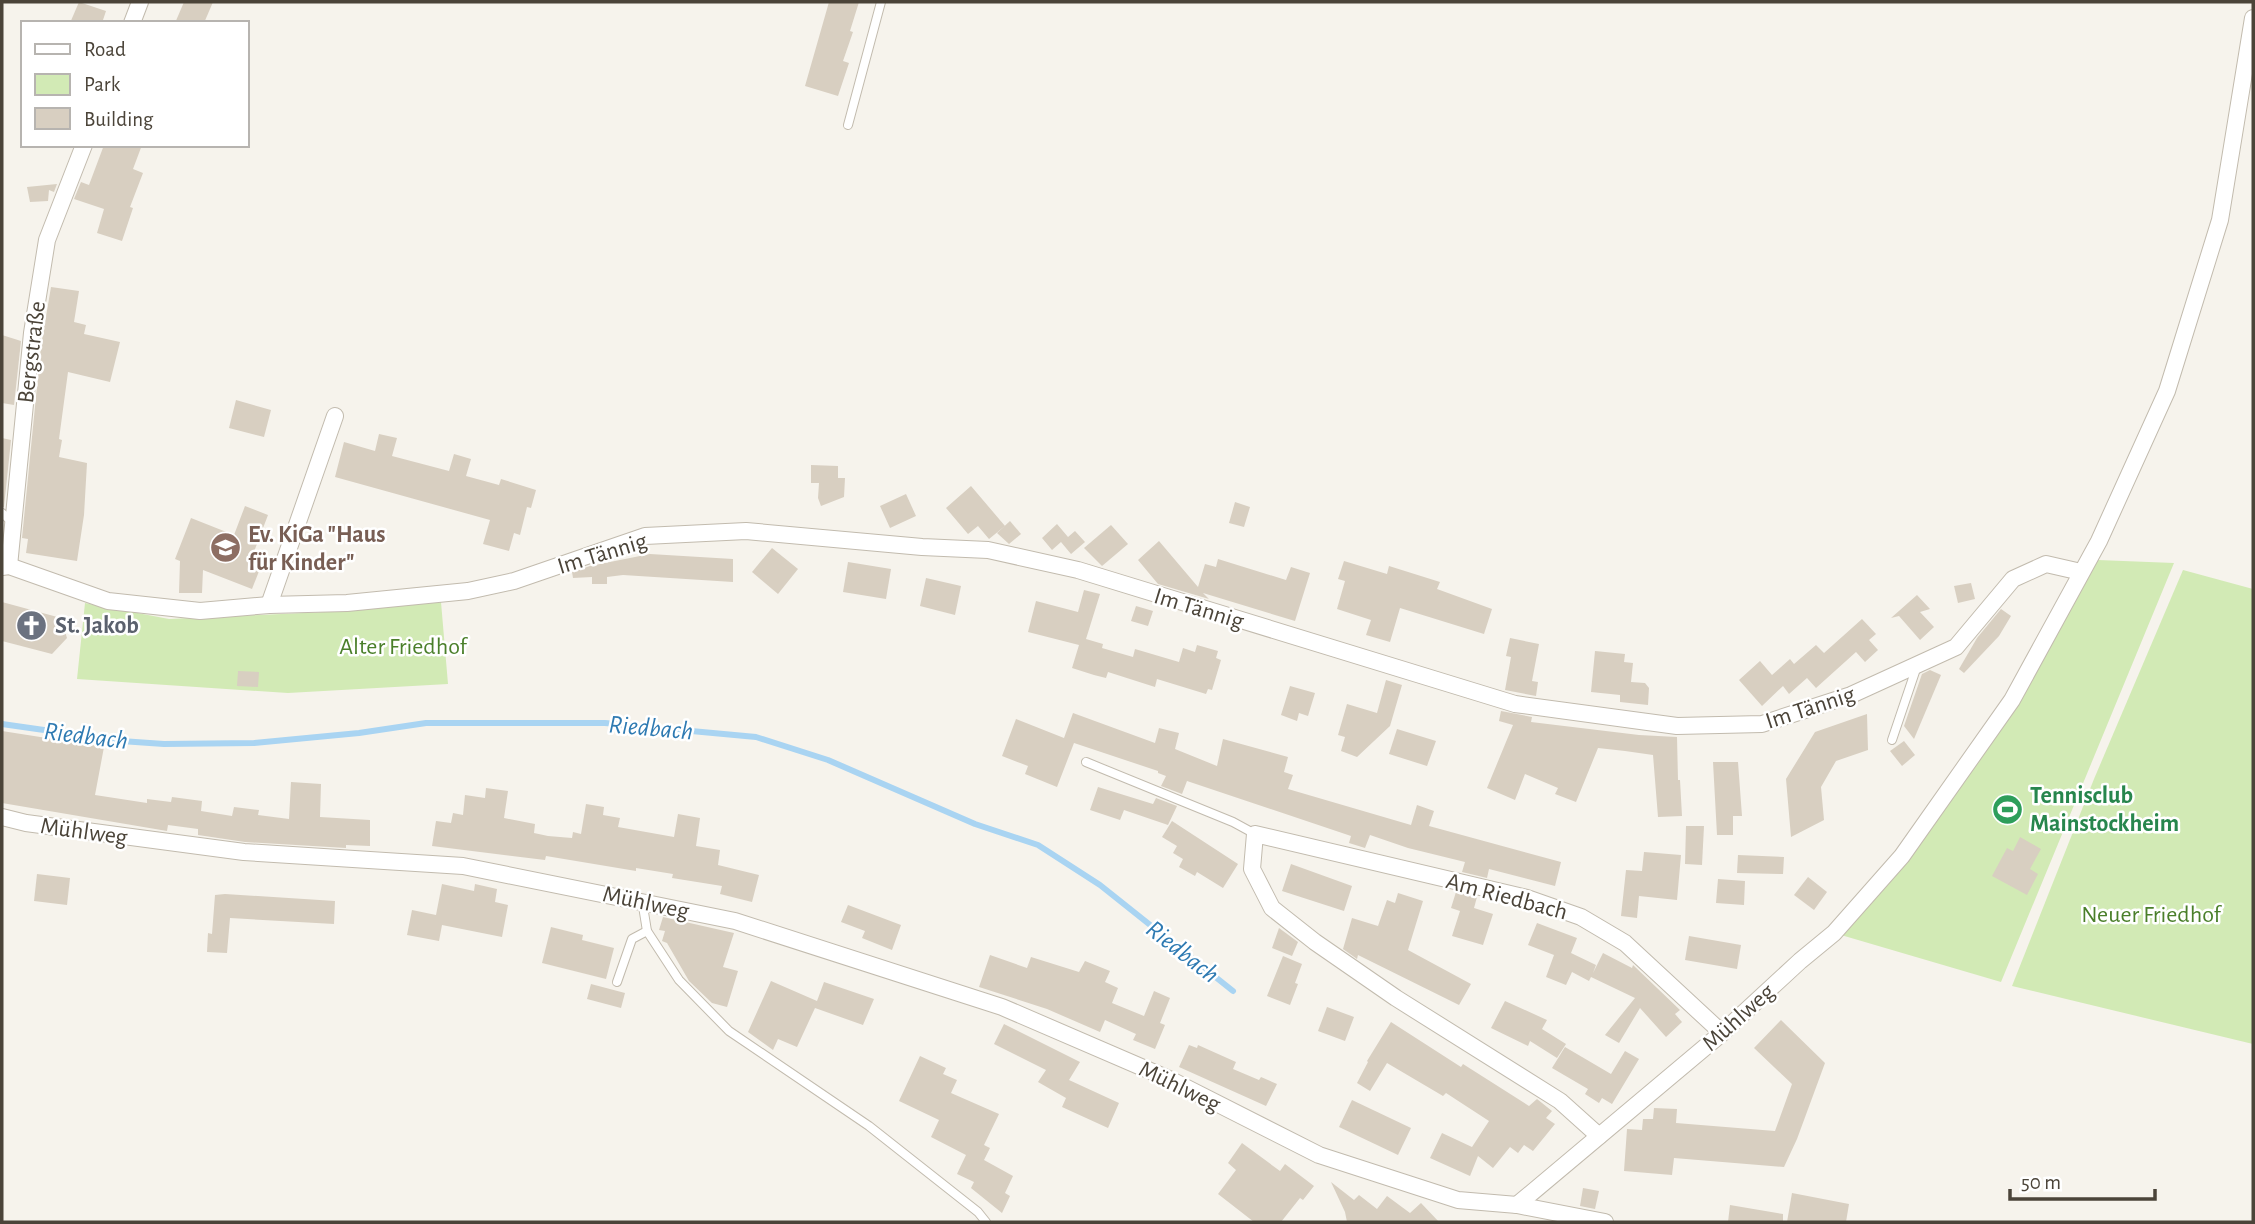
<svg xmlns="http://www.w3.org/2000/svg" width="2255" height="1224" viewBox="0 0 2255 1224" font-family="'Alegreya Sans',sans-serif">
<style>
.green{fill:#d2eab5}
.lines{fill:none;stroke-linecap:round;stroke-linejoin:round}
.stream{stroke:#a9d4f2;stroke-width:6}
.building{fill:#d8cfc1}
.lane-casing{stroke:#c2bbae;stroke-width:10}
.street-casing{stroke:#c2bbae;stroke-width:18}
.lane{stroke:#fff;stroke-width:8}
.street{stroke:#fff;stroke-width:16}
.labels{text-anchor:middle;stroke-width:5;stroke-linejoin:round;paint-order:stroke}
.street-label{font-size:24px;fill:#4b4439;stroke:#fff}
.education-label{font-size:24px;font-weight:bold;fill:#785e54;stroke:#fff;text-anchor:start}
.worship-label{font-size:24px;font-weight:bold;fill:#5b616d;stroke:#fff;text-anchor:start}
.park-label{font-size:24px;fill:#4a7f2a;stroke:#fff}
.leisure-label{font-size:24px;font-weight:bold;fill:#27864d;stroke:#fff;text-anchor:start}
.water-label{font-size:26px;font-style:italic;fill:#2e7ab2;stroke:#fff}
</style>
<rect width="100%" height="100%" fill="#f6f3ec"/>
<g class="green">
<polygon points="2098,560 2174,563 2001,982 1841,935 2017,704"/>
<polygon points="2183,570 2253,589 2253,1044 2012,986 2094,779"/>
<polygon points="441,602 448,684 288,693 77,679 85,603 169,619 346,611"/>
</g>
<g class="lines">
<polyline class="stream" points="2,724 121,741 164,744 254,743 359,733 426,723 605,723 756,737 828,760 975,824 1038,845 1100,885 1233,991"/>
</g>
<g class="building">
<polygon points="79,2 106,11 102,23 70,23"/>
<polygon points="184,2 213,2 204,23 175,23"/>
<polygon points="829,2 859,2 850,31 853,32 843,61 849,63 838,96 805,86"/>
<polygon points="104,145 142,145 133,169 143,173 130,207 133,208 122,241 97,233 104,209 74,199 81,182 89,185"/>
<polygon points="57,184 54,192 49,190 48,201 30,202 27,187"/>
<polygon points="51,287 79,291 74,322 86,325 84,334 120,342 110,382 68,372 59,439 62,440 59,457 87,463 84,515 77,561 26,553 28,539 22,538 41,346"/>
<polygon points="2,335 21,341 14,405 2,403"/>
<polygon points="236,400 271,410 264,437 229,428"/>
<polygon points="379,434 397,438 392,456 449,471 454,454 471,459 466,476 499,485 501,479 536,490 531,508 527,507 520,535 514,533 509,551 483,544 490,520 335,477 344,442 375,451"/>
<polygon points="2,438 11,440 4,507 2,507"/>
<polygon points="811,465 838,466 838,478 845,478 844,497 821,506 818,498 819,483 811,483"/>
<polygon points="971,486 1005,526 989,539 978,526 968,534 946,508"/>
<polygon points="906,494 916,516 890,528 880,506"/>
<polygon points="1235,502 1250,507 1244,527 1229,523"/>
<polygon points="245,506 268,515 252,557 263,561 252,589 203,570 202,593 179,593 180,561 175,559 191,518 234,535"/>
<polygon points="1010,521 1021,534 1009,544 997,533"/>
<polygon points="1057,524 1068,537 1075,531 1085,542 1071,554 1061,542 1052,550 1042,538"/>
<polygon points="1111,525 1128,544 1102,566 1084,548"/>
<polygon points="1159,541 1198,587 1205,564 1216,567 1218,559 1286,580 1291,567 1310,573 1295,621 1203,593 1209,599 1158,584 1138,560"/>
<polygon points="772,548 798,569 778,594 752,572"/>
<polygon points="650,554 733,559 733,582 623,575 607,577 607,584 592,584 592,577 573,578 572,572 590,566"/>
<polygon points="1344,561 1387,574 1389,566 1440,582 1437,589 1492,609 1484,634 1400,608 1390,642 1366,635 1371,620 1337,609 1345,581 1338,579"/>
<polygon points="848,562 891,569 886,599 843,592"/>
<polygon points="926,578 961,586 955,615 920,606"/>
<polygon points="1971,583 1975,599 1958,603 1954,586"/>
<polygon points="1084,590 1100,594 1086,639 1103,644 1102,648 1133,657 1135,649 1179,662 1183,648 1195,652 1197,645 1218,651 1216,658 1221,660 1212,690 1208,689 1206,694 1157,679 1155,687 1108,672 1106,678 1094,675 1072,668 1079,645 1028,632 1036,601 1078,612"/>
<polygon points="1917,595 1930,609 1920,612 1934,627 1920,640 1899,616 1891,618"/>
<polygon points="2,602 61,618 67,638 52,654 2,641"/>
<polygon points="1136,606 1153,611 1148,626 1131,621"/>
<polygon points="2001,609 2011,616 1999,636 1964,673 1959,669 1977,638"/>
<polygon points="1862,619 1876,634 1869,640 1878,650 1865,662 1856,652 1816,688 1807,678 1789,694 1783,686 1762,706 1739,680 1760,661 1772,675 1790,659 1794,664 1816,645 1824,653"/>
<polygon points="1510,638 1539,644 1532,681 1538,682 1536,696 1505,690 1511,657 1506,656"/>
<polygon points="1595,651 1625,654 1624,662 1633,663 1631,682 1645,683 1649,688 1648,705 1620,702 1620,695 1591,692"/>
<polygon points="1930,670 1941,675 1914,739 1904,726 1922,674"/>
<polygon points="238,671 259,672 258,687 237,686"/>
<polygon points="1386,680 1402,685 1390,726 1357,757 1341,751 1345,737 1338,735 1347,704 1377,713"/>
<polygon points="1290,686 1315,693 1308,716 1299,713 1297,721 1281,715"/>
<polygon points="1501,711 1532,717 1531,722 1639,735 1677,737 1678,780 1680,780 1682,816 1658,817 1653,755 1625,751 1598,748 1576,802 1555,794 1558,788 1525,774 1515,800 1487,788 1513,725 1499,721"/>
<polygon points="1073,713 1155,743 1159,728 1179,733 1175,749 1217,766 1223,739 1288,757 1284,772 1293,775 1288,789 1411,825 1417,805 1434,811 1429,826 1561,862 1555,886 1489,869 1487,878 1462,872 1465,862 1408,848 1370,835 1365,848 1349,843 1351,836 1187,781 1182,794 1161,786 1166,776 1158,773 1158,771 1074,743 1057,787 1025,774 1028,766 1002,756 1016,719 1064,738"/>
<polygon points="1867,714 1868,750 1836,761 1821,787 1824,820 1791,837 1786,779 1815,732"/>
<polygon points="1397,729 1436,741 1427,766 1389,754"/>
<polygon points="2,731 104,747 95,795 147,803 147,799 171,802 172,797 202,801 201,811 232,816 234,807 259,810 258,815 289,819 291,782 321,784 320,817 370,820 370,846 346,845 346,848 245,842 198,835 198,829 168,825 167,831 2,803"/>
<polygon points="1904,741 1915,755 1902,766 1890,751"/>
<polygon points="1713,762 1738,762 1742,816 1733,816 1733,835 1717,835"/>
<polygon points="1098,787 1153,804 1156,798 1177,806 1168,825 1124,810 1120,820 1090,810"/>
<polygon points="486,788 508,791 504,818 535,824 534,833 548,836 572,838 573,832 581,834 586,804 604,807 603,815 620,818 618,827 674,837 678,814 700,818 696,846 720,850 718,865 759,875 752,902 720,894 722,886 672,878 673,874 636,868 636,871 546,856 545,860 432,846 436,821 451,823 453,813 463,815 465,795 485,798"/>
<polygon points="1172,821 1238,864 1223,888 1197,872 1195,876 1179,867 1183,859 1173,853 1177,846 1162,837"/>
<polygon points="1686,826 1704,826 1702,865 1685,864"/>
<polygon points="2020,837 2041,849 2030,869 2038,874 2027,895 1992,876 2007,848 2013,851"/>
<polygon points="1644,852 1681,855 1677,900 1639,896 1637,918 1621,916 1626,870 1642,871"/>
<polygon points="1738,855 1784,857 1783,874 1737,873"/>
<polygon points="1291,864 1352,886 1344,911 1282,891"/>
<polygon points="37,874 70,878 67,905 34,901"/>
<polygon points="1808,877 1827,892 1814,910 1794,895"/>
<polygon points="1718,879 1745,881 1744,905 1716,903"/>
<polygon points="442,884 474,891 475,884 497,889 495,902 508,905 502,937 442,925 439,941 407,935 412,910 436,915"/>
<polygon points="1456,892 1477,897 1474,908 1493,914 1483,945 1452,936 1460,911 1451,908"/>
<polygon points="1398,893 1423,901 1408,950 1471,984 1459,1005 1358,955 1357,959 1343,949 1352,918 1378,926 1387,900 1395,903"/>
<polygon points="225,894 335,901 334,924 230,918 227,953 207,952 208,933 212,934 215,895"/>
<polygon points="848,905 901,925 892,950 862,938 865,931 841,922"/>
<polygon points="663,917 734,933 723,967 738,971 727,1007 712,1003 689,981 667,943 662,941 665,931 659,930"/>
<polygon points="1537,923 1577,938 1571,953 1596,965 1593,973 1603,953 1632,968 1633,965 1680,1010 1675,1014 1682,1022 1666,1037 1640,1008 1619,1043 1605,1035 1635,998 1591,977 1589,981 1572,972 1566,985 1546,977 1554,955 1528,945"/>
<polygon points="551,927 583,935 582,940 614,948 606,979 542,963"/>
<polygon points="1279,928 1298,942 1292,956 1272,948"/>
<polygon points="1689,936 1741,945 1737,969 1685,960"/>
<polygon points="990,955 1027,968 1031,957 1079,972 1085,961 1110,971 1105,982 1118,988 1112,1003 1144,1016 1154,991 1170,998 1160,1023 1165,1025 1155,1049 1133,1040 1136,1034 1105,1020 1100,1032 1047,1009 979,987"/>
<polygon points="1283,956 1302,964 1295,983 1298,984 1290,1005 1267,996"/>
<polygon points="771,981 817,1001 824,982 874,999 863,1025 815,1008 797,1047 778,1039 773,1050 748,1032"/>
<polygon points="591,984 625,993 621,1008 587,999"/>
<polygon points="1505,1001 1547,1020 1542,1029 1566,1044 1557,1058 1530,1041 1528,1046 1491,1028"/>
<polygon points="1327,1007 1354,1017 1345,1041 1318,1031"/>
<polygon points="1781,1020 1825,1063 1797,1139 1784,1167 1674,1158 1672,1175 1624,1171 1627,1129 1642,1130 1643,1119 1653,1119 1654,1108 1677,1109 1676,1123 1775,1131 1792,1084 1754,1048"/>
<polygon points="1391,1022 1461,1067 1463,1064 1529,1106 1537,1099 1552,1111 1546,1118 1555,1124 1533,1151 1524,1145 1518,1153 1510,1147 1493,1168 1478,1156 1470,1176 1430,1158 1442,1133 1472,1147 1489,1121 1446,1093 1443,1096 1387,1063 1370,1091 1357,1083 1368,1062 1367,1061"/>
<polygon points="1004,1024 1080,1062 1069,1080 1119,1103 1108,1128 1062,1107 1066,1098 1038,1082 1046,1070 994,1044"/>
<polygon points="1189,1045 1197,1048 1198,1045 1236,1062 1233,1069 1259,1080 1261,1077 1277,1084 1266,1106 1179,1067"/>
<polygon points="1565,1047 1611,1074 1625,1051 1639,1059 1612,1104 1602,1098 1599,1103 1585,1094 1588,1089 1552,1068"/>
<polygon points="920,1056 946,1068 943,1074 957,1080 951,1093 999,1114 984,1145 990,1148 984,1160 1013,1176 1005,1193 1010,1196 1002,1213 971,1188 974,1182 957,1174 966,1155 931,1137 939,1120 899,1101"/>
<polygon points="1352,1100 1411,1128 1398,1155 1339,1127"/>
<polygon points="1242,1143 1280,1171 1285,1164 1314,1186 1303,1200 1300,1198 1281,1222 1254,1222 1218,1194 1236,1170 1228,1163"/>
<polygon points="1331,1182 1354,1200 1359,1195 1377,1209 1387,1196 1410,1213 1421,1203 1439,1222 1347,1222 1345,1212"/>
<polygon points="1583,1188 1599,1191 1595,1209 1580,1206"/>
<polygon points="1792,1193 1849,1204 1846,1222 1787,1222"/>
<polygon points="1730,1205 1783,1214 1783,1222 1728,1222"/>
</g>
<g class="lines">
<defs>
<g id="lane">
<polyline points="848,125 881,2"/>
<polyline points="2,513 13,523"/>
<polyline points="1892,740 1917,666"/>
<polyline points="1086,762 1233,822 1255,834"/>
<polyline points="642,900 647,931 679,980 729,1031 869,1126 978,1212 986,1222"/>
<polyline points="617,982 632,939 647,931"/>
</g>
<g id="street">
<polyline points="132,23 140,2"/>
<polyline points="9,566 32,333 47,240 84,145"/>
<polyline points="2,567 9,566 108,601 200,611 269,605 347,603 468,591 514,581 645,536 746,531 922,547 988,550 1078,570 1515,704 1677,726 1762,724 1851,695 1956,647 2013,579 2046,564 2081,572"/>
<polyline points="269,605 335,416"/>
<polyline points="2,817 26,823 244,852 463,866 735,921 1002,1007 1169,1079 1319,1155 1458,1200 1517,1205 1605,1222"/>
<polyline points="1599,1136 1560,1101 1396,998 1315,942 1272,908 1252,869 1255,834 1527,898 1581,917 1625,943 1722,1033"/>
<polyline points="1517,1205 1722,1033 1800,961 1834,933 1902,856 2012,700 2099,541 2167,391 2220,220 2253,18"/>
</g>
</defs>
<use href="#lane" class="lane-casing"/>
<use href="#street" class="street-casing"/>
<use href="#lane" class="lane"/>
<use href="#street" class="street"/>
</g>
<defs>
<symbol id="school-disc" viewBox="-11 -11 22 22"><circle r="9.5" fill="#8d6e63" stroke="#fff"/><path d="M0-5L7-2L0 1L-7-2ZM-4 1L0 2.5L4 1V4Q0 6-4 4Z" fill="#fff"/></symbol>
<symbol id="church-disc" viewBox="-11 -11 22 22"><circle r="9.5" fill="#6b7280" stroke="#fff"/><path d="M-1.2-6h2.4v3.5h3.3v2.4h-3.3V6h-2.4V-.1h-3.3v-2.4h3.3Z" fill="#fff"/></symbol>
<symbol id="stadium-disc" viewBox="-11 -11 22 22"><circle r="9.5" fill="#2e9e5b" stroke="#fff"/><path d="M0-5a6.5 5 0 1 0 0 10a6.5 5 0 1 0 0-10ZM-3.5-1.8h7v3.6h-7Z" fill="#fff"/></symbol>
</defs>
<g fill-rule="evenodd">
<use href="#school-disc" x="208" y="530" width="35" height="35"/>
<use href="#church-disc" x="14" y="608" width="35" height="35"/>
<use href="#stadium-disc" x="1990" y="792" width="35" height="35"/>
</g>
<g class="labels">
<g class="street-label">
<text transform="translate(31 352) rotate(-83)" y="8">Bergstraße</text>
<text transform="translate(602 553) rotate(-17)" y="8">Im Tännig</text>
<text transform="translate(1199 608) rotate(17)" y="8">Im Tännig</text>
<text transform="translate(1810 707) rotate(-18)" y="8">Im Tännig</text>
<text transform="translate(84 831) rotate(8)" y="8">Mühlweg</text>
<text transform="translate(1507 896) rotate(15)" y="8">Am Riedbach</text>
<text transform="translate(646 902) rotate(12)" y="8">Mühlweg</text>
<text transform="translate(1738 1017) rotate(-42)" y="8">Mühlweg</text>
<text transform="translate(1180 1086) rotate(26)" y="8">Mühlweg</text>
</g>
<g class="education-label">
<text x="248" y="542">Ev. KiGa "Haus<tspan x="248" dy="28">für Kinder"</tspan></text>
</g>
<g class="worship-label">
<text x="55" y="633">St. Jakob</text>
</g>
<g class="park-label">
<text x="403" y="654">Alter Friedhof</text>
<text x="2151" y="922">Neuer Friedhof</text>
</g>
<g class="leisure-label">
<text x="2030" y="803">Tennisclub<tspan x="2030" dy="28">Mainstockheim</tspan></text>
</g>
<g class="water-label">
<text transform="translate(651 727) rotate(5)" y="9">Riedbach</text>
<text transform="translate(86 735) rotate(7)" y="9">Riedbach</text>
<text transform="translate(1183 951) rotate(38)" y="9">Riedbach</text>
</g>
</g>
<rect width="2255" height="1224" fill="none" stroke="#4b4439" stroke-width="7"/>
<rect x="21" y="21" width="228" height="126" fill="#ffffff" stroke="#b7b4b0" stroke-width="2"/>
<rect x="35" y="44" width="35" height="10" fill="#ffffff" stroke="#b7b4b0" stroke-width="2"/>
<text x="84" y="56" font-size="21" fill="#4b4439">Road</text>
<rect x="35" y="74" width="35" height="21" fill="#d2eab5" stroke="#b7b4b0" stroke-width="2"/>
<text x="84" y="91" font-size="21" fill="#4b4439">Park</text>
<rect x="35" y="108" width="35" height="21" fill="#d8cfc1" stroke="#b7b4b0" stroke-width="2"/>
<text x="84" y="126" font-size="21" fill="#4b4439">Building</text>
<path d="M2010 1189v10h145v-10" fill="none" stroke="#4b4439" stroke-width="3.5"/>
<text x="2021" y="1189" font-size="21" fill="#4b4439" stroke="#ffffff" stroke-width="5" paint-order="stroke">50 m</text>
</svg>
